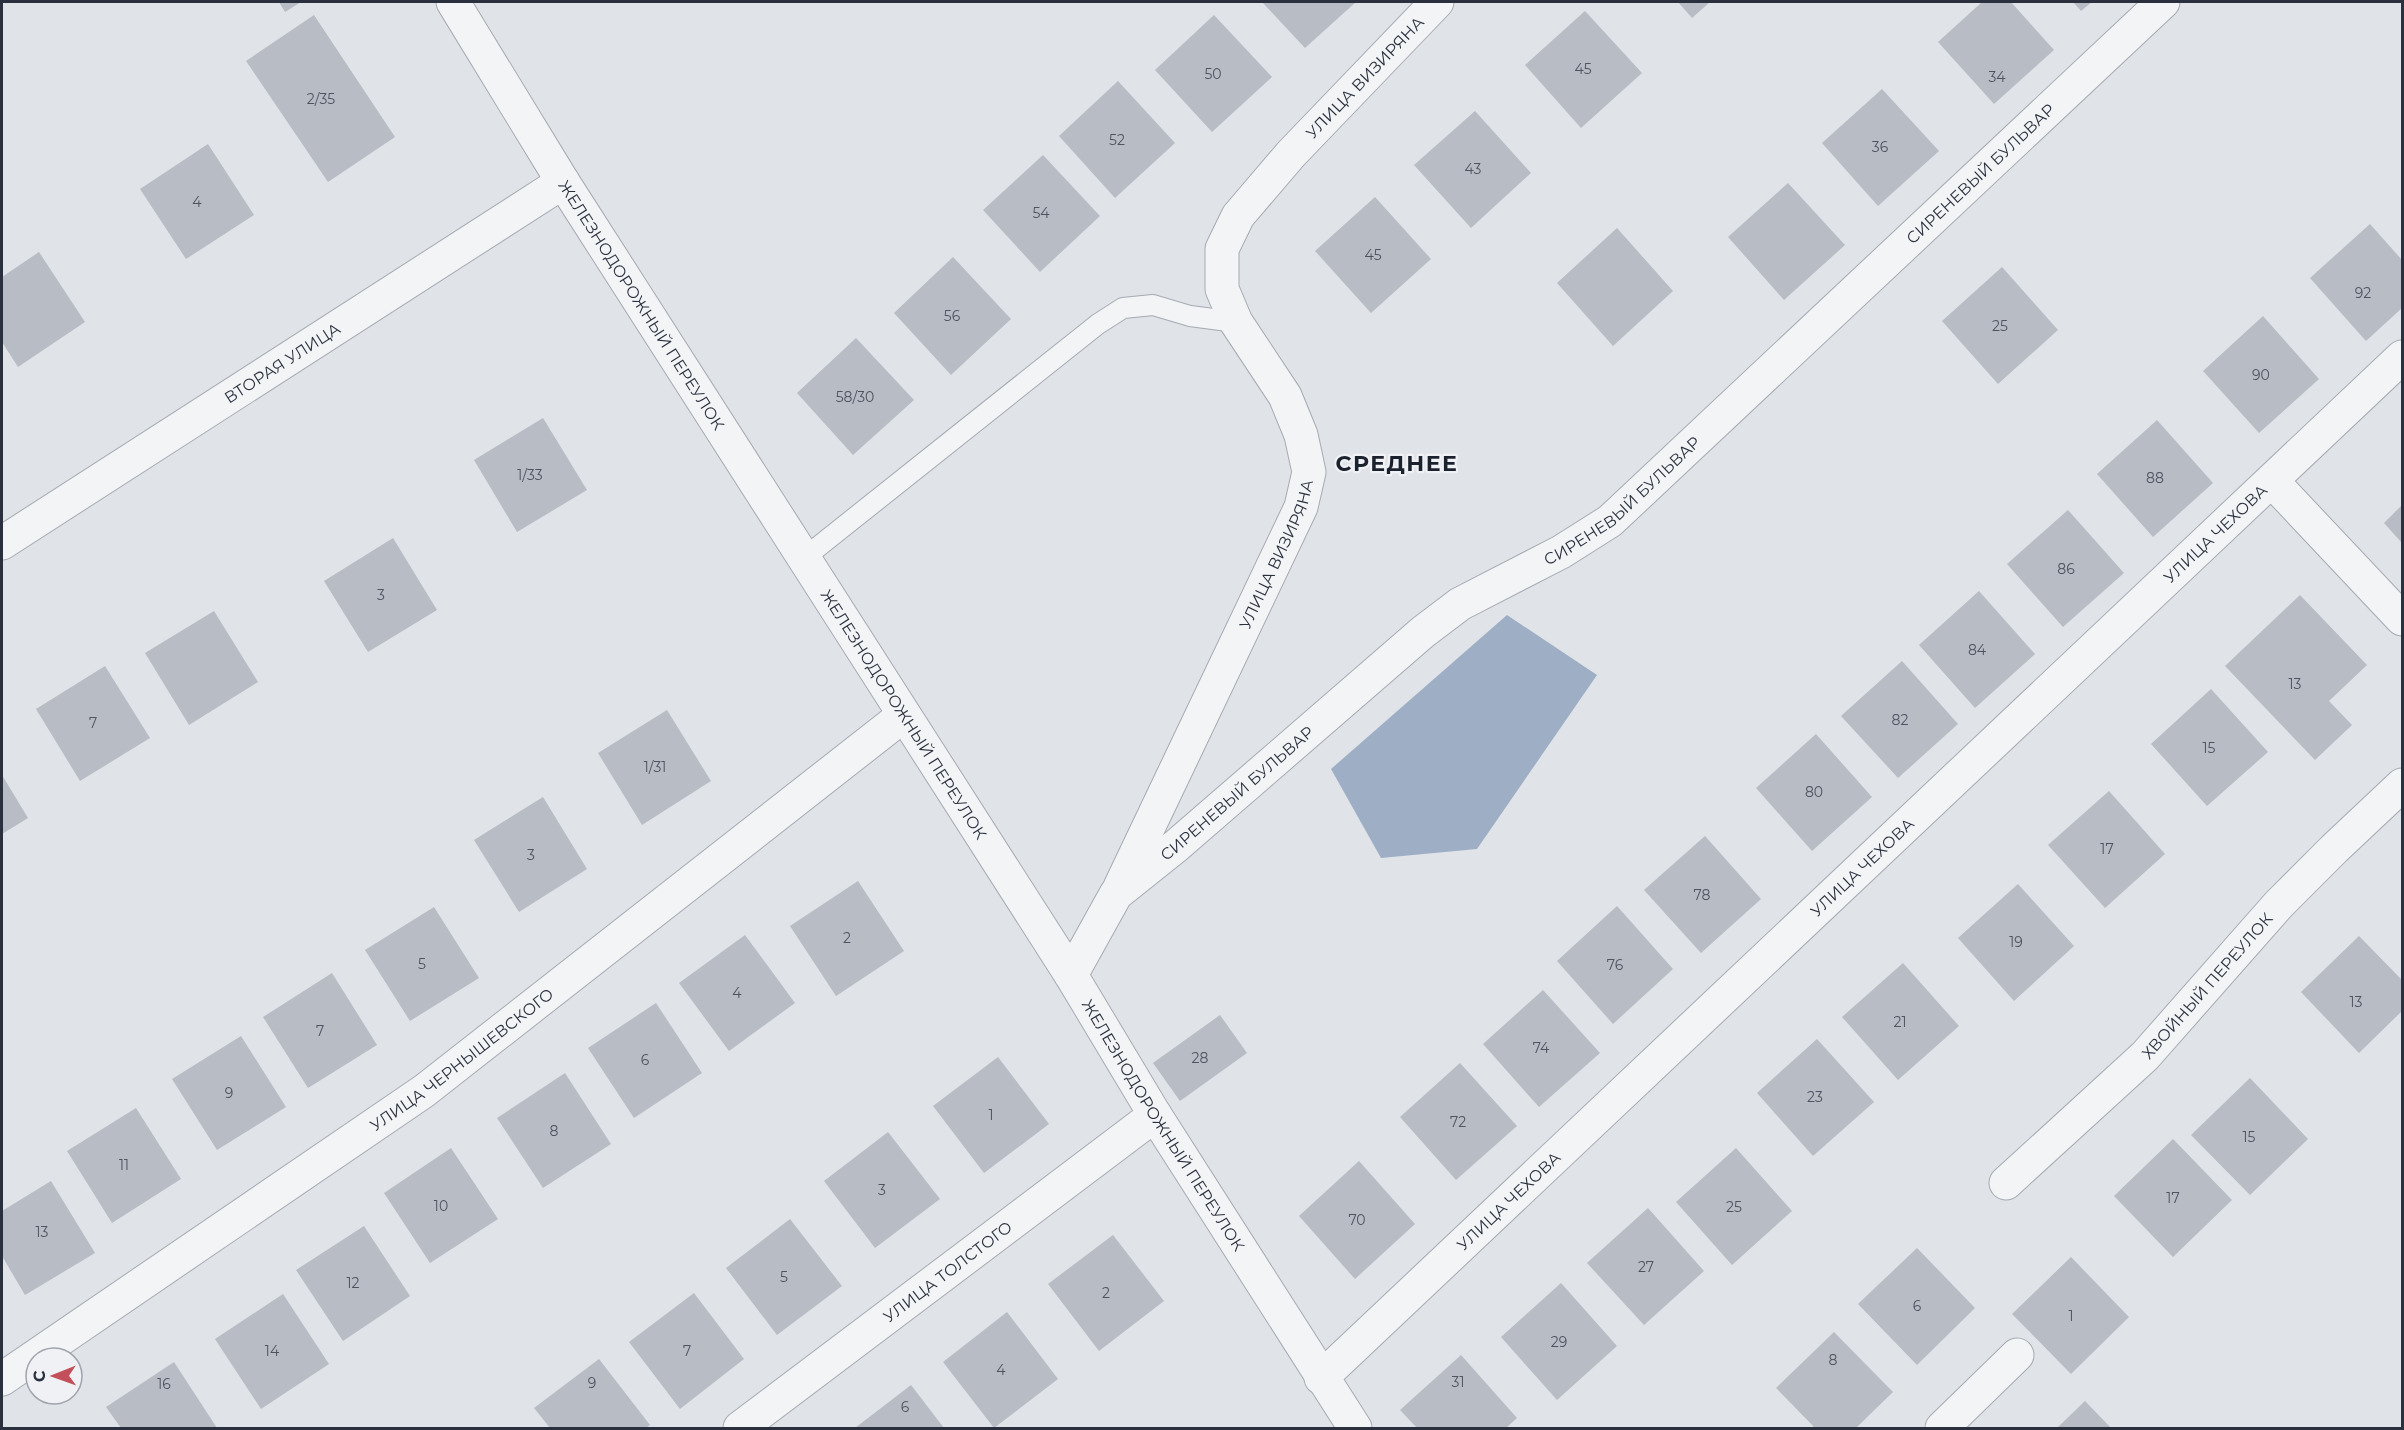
<svg xmlns="http://www.w3.org/2000/svg" width="2404" height="1430" viewBox="0 0 2404 1430" font-family="Montserrat,sans-serif">
<style>
.water{fill:#9eafc5}
.building{fill:#b8bcc4}
.lines{fill:none;stroke-linecap:round;stroke-linejoin:round}
.lane-casing{stroke:#a6aab2;stroke-width:22}
.street-casing{stroke:#a6aab2;stroke-width:35}
.lane{stroke:#f2f4f6;stroke-width:20}
.street{stroke:#f2f4f6;stroke-width:33}
.labels{text-anchor:middle;stroke-width:4.5;stroke-linejoin:round;paint-order:stroke}
.number-label{font-size:14px;fill:#4e5360}
.street-label{font-size:16px;fill:#2a303e;stroke:#eff1f5}
.district-label{font-size:22px;font-weight:bold;letter-spacing:1.5px;fill:#1c212e;stroke:#eff1f5}
</style>
<rect width="100%" height="100%" fill="#e0e3e8"/>
<polygon class="water" points="1507,615 1597,675 1477,849 1381,858 1331,769"/>
<g class="building">
<polygon points="279,2 301,2 285,12"/>
<polygon points="1262,2 1356,2 1305,48"/>
<polygon points="1678,2 1710,2 1692,18"/>
<polygon points="1982,2 2011,2 2054,50 1994,104 1938,42"/>
<polygon points="2073,2 2092,2 2081,11"/>
<polygon points="1585,11 1642,73 1581,128 1525,65"/>
<polygon points="314,15 395,137 328,182 246,61"/>
<polygon points="1214,15 1272,77 1212,132 1155,70"/>
<polygon points="1118,81 1175,143 1115,198 1059,136"/>
<polygon points="1882,89 1939,151 1878,206 1822,143"/>
<polygon points="1475,111 1531,173 1471,228 1414,165"/>
<polygon points="208,144 254,215 186,259 140,189"/>
<polygon points="1043,155 1100,216 1040,272 983,210"/>
<polygon points="1788,183 1845,245 1784,300 1728,237"/>
<polygon points="1375,197 1431,259 1371,313 1315,251"/>
<polygon points="2370,224 2402,260 2402,308 2366,341 2310,278"/>
<polygon points="1617,228 1673,291 1613,346 1557,283"/>
<polygon points="39,252 85,322 18,367 2,342 2,277"/>
<polygon points="953,257 1011,319 951,375 894,313"/>
<polygon points="2002,267 2058,330 1998,384 1942,321"/>
<polygon points="2263,316 2319,379 2259,433 2203,371"/>
<polygon points="856,338 914,400 853,455 797,393"/>
<polygon points="543,418 587,490 517,532 474,460"/>
<polygon points="2157,420 2213,483 2153,537 2097,474"/>
<polygon points="2402,505 2402,543 2384,523"/>
<polygon points="2068,510 2124,573 2063,627 2007,564"/>
<polygon points="393,538 437,610 368,652 324,581"/>
<polygon points="1979,591 2035,654 1975,708 1919,645"/>
<polygon points="2300,595 2367,665 2329,701 2352,725 2315,760 2225,666"/>
<polygon points="214,611 258,682 189,725 145,653"/>
<polygon points="1902,661 1958,724 1898,778 1841,716"/>
<polygon points="105,666 150,738 80,781 36,709"/>
<polygon points="2211,689 2268,752 2207,806 2151,744"/>
<polygon points="667,710 711,781 642,825 598,753"/>
<polygon points="1816,734 1872,797 1812,851 1756,788"/>
<polygon points="2,775 28,818 2,834"/>
<polygon points="2109,791 2165,854 2105,908 2048,845"/>
<polygon points="543,797 587,869 519,912 474,840"/>
<polygon points="1705,836 1761,899 1701,953 1644,890"/>
<polygon points="858,881 904,951 836,996 790,926"/>
<polygon points="2018,884 2074,946 2014,1001 1958,938"/>
<polygon points="1617,906 1673,969 1613,1024 1557,961"/>
<polygon points="434,907 479,978 410,1021 365,950"/>
<polygon points="745,935 795,1003 729,1051 679,983"/>
<polygon points="2359,936 2402,980 2402,1011 2359,1053 2301,992"/>
<polygon points="1903,963 1959,1026 1898,1080 1842,1017"/>
<polygon points="332,973 377,1045 308,1088 263,1017"/>
<polygon points="1543,990 1600,1053 1539,1107 1483,1044"/>
<polygon points="656,1003 702,1073 634,1118 588,1048"/>
<polygon points="1220,1015 1247,1053 1180,1101 1153,1063"/>
<polygon points="241,1036 286,1107 217,1150 172,1079"/>
<polygon points="1817,1039 1874,1102 1813,1156 1757,1093"/>
<polygon points="998,1057 1049,1124 984,1173 933,1106"/>
<polygon points="1460,1063 1517,1126 1456,1180 1400,1117"/>
<polygon points="565,1073 611,1144 543,1188 497,1118"/>
<polygon points="2250,1078 2308,1139 2250,1195 2191,1135"/>
<polygon points="136,1108 181,1179 112,1223 67,1151"/>
<polygon points="888,1132 940,1199 875,1248 824,1181"/>
<polygon points="2173,1139 2232,1200 2173,1257 2114,1196"/>
<polygon points="451,1148 498,1219 430,1263 384,1193"/>
<polygon points="1736,1148 1792,1211 1732,1265 1676,1202"/>
<polygon points="1359,1161 1415,1224 1355,1279 1299,1216"/>
<polygon points="51,1181 95,1253 25,1295 2,1256 2,1211"/>
<polygon points="1648,1208 1704,1271 1644,1325 1587,1263"/>
<polygon points="790,1219 842,1286 777,1335 726,1268"/>
<polygon points="364,1226 410,1296 343,1341 296,1270"/>
<polygon points="1113,1235 1164,1301 1099,1351 1048,1284"/>
<polygon points="1917,1248 1975,1308 1917,1365 1858,1304"/>
<polygon points="2071,1257 2129,1317 2071,1374 2012,1314"/>
<polygon points="1561,1283 1617,1346 1557,1400 1501,1337"/>
<polygon points="694,1293 744,1359 680,1409 629,1342"/>
<polygon points="283,1294 329,1364 261,1409 215,1339"/>
<polygon points="1007,1312 1058,1379 994,1428 943,1362"/>
<polygon points="1834,1332 1893,1392 1856,1428 1815,1428 1776,1388"/>
<polygon points="1461,1355 1517,1418 1506,1428 1417,1428 1400,1410"/>
<polygon points="599,1359 650,1425 646,1428 550,1428 534,1408"/>
<polygon points="174,1362 217,1428 121,1428 106,1407"/>
<polygon points="911,1385 944,1428 855,1428"/>
<polygon points="2085,1401 2111,1428 2057,1428"/>
</g>
<g class="lines">
<defs>
<polyline id="lane" points="804,558 1098,324 1123,308 1153,305 1190,316 1236,322"/>
<g id="street">
<path id="s1" d="M 453,2 L 563,182 L 1071,975 L 1155,1115 L 1355,1428"/>
<polyline points="2272,481 2402,619"/>
<path id="s2" d="M 2,543 L 563,182"/>
<path id="s3" d="M 1120,887 L 1301,507 L 1309,472 L 1301,435 L 1285,396 L 1236,322 L 1222,289 L 1222,249 L 1238,216 L 1291,154 L 1437,2"/>
<path id="s4" d="M 1071,975 L 1116,894 L 1176,846 L 1423,632 L 1460,604 L 1561,552 L 1610,521 L 2163,2"/>
<path id="s5" d="M 2006,1183 L 2145,1056 L 2279,904 L 2334,849 L 2402,785"/>
<path id="s6" d="M 1321,1378 L 2402,357"/>
<path id="s7" d="M 2,1379 L 424,1091 L 904,715"/>
<path id="s8" d="M 740,1428 L 1155,1115"/>
<polyline points="1942,1428 2017,1355"/>
</g>
</defs>
<use href="#lane" class="lane-casing"/>
<use href="#street" class="street-casing"/>
<use href="#lane" class="lane"/>
<use href="#street" class="street"/>
</g>
<g class="labels">
<g class="number-label">
<text x="1583" y="74">45</text>
<text x="1213" y="79">50</text>
<text x="1997" y="82">34</text>
<text x="321" y="104">2/35</text>
<text x="1117" y="145">52</text>
<text x="1880" y="152">36</text>
<text x="1473" y="174">43</text>
<text x="197" y="207">4</text>
<text x="1041" y="218">54</text>
<text x="1373" y="260">45</text>
<text x="2363" y="298">92</text>
<text x="952" y="321">56</text>
<text x="2000" y="331">25</text>
<text x="2261" y="380">90</text>
<text x="855" y="402">58/30</text>
<text x="530" y="480">1/33</text>
<text x="2155" y="483">88</text>
<text x="2066" y="574">86</text>
<text x="381" y="600">3</text>
<text x="1977" y="655">84</text>
<text x="2295" y="689">13</text>
<text x="1900" y="725">82</text>
<text x="93" y="728">7</text>
<text x="2209" y="753">15</text>
<text x="655" y="772">1/31</text>
<text x="1814" y="797">80</text>
<text x="2107" y="854">17</text>
<text x="531" y="860">3</text>
<text x="1702" y="900">78</text>
<text x="847" y="943">2</text>
<text x="2016" y="947">19</text>
<text x="422" y="969">5</text>
<text x="1615" y="970">76</text>
<text x="737" y="998">4</text>
<text x="2356" y="1007">13</text>
<text x="1900" y="1027">21</text>
<text x="320" y="1036">7</text>
<text x="1541" y="1053">74</text>
<text x="1200" y="1063">28</text>
<text x="645" y="1065">6</text>
<text x="229" y="1098">9</text>
<text x="1815" y="1102">23</text>
<text x="991" y="1120">1</text>
<text x="1458" y="1127">72</text>
<text x="554" y="1136">8</text>
<text x="2249" y="1142">15</text>
<text x="124" y="1170">11</text>
<text x="882" y="1195">3</text>
<text x="2173" y="1203">17</text>
<text x="441" y="1211">10</text>
<text x="1734" y="1212">25</text>
<text x="1357" y="1225">70</text>
<text x="42" y="1237">13</text>
<text x="1646" y="1272">27</text>
<text x="784" y="1282">5</text>
<text x="353" y="1288">12</text>
<text x="1106" y="1298">2</text>
<text x="1917" y="1311">6</text>
<text x="2071" y="1321">1</text>
<text x="1559" y="1347">29</text>
<text x="272" y="1356">14</text>
<text x="687" y="1356">7</text>
<text x="1833" y="1365">8</text>
<text x="1001" y="1375">4</text>
<text x="1458" y="1387">31</text>
<text x="592" y="1388">9</text>
<text x="164" y="1389">16</text>
<text x="905" y="1412">6</text>
</g>
<g class="street-label">
<text dy="6" stroke="none"><textPath href="#s3" startOffset="926">УЛИЦА ВИЗИРЯНА</textPath></text>
<text dy="6" stroke="none"><textPath href="#s4" startOffset="1222">СИРЕНЕВЫЙ БУЛЬВАР</textPath></text>
<text dy="6" stroke="none"><textPath href="#s1" startOffset="357">ЖЕЛЕЗНОДОРОЖНЫЙ ПЕРЕУЛОК</textPath></text>
<text dy="6" stroke="none"><textPath href="#s2" startOffset="333">ВТОРАЯ УЛИЦА</textPath></text>
<text dy="6" stroke="none"><textPath href="#s4" startOffset="736">СИРЕНЕВЫЙ БУЛЬВАР</textPath></text>
<text dy="6" stroke="none"><textPath href="#s6" startOffset="1230">УЛИЦА ЧЕХОВА</textPath></text>
<text dy="6" stroke="none"><textPath href="#s3" startOffset="368">УЛИЦА ВИЗИРЯНА</textPath></text>
<text dy="6" stroke="none"><textPath href="#s1" startOffset="843">ЖЕЛЕЗНОДОРОЖНЫЙ ПЕРЕУЛОК</textPath></text>
<text dy="6" stroke="none"><textPath href="#s4" startOffset="250">СИРЕНЕВЫЙ БУЛЬВАР</textPath></text>
<text dy="6" stroke="none"><textPath href="#s6" startOffset="744">УЛИЦА ЧЕХОВА</textPath></text>
<text dy="6" stroke="none"><textPath href="#s5" startOffset="282">ХВОЙНЫЙ ПЕРЕУЛОК</textPath></text>
<text dy="6" stroke="none"><textPath href="#s7" startOffset="560">УЛИЦА ЧЕРНЫШЕВСКОГО</textPath></text>
<text dy="6" stroke="none"><textPath href="#s1" startOffset="1329">ЖЕЛЕЗНОДОРОЖНЫЙ ПЕРЕУЛОК</textPath></text>
<text dy="6" stroke="none"><textPath href="#s6" startOffset="258">УЛИЦА ЧЕХОВА</textPath></text>
<text dy="6" stroke="none"><textPath href="#s8" startOffset="260">УЛИЦА ТОЛСТОГО</textPath></text>
</g>
<g class="district-label">
<text x="1397" y="471">СРЕДНЕЕ</text>
</g>
</g>
<rect width="2404" height="1430" fill="none" stroke="#2a303e" stroke-width="6"/>
<g transform="translate(54 1376) rotate(269)"><circle r="28" fill="#eff1f5" stroke="#a0a4ac" stroke-width="1.5"/>
<path d="M0-4.5L10 22L0 15L-10 22Z" fill="#c24f5a"/>
<text y="-9" font-size="16" font-weight="bold" text-anchor="middle" fill="#2a303e">С</text>
</g>
</svg>
